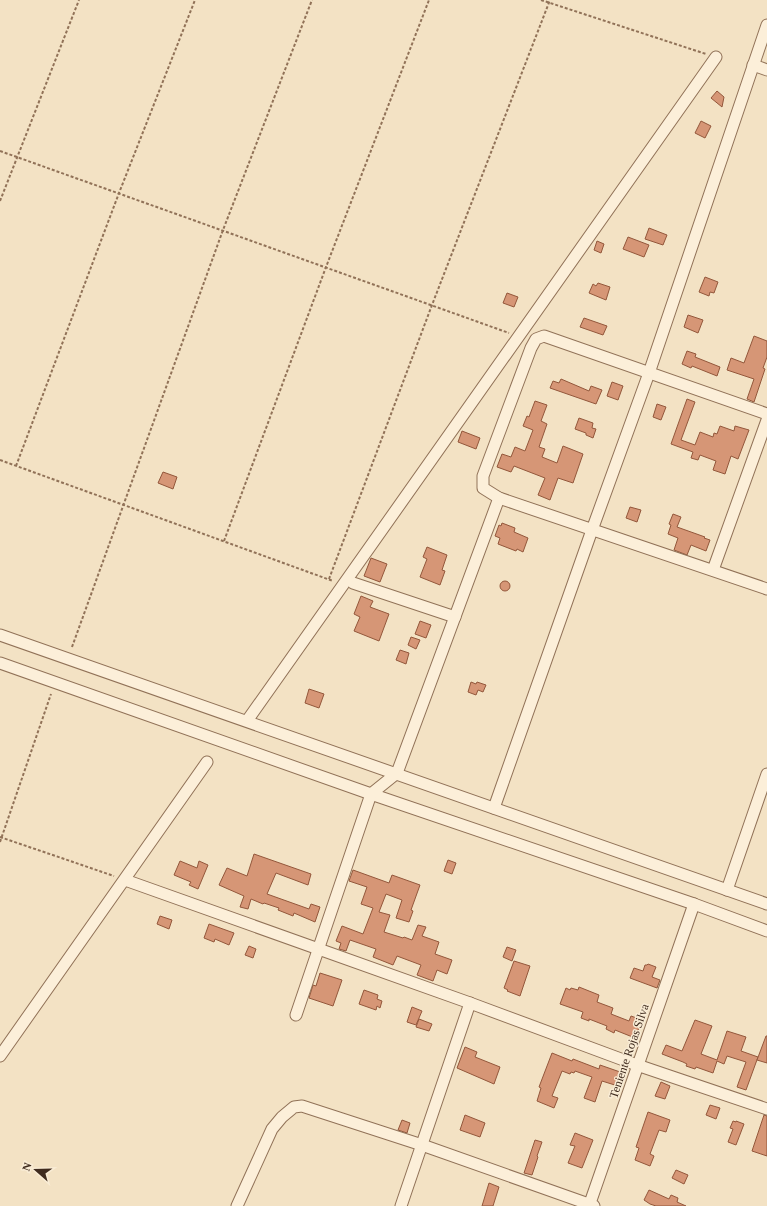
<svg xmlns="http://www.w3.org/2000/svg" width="767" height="1206" viewBox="0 0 767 1206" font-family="'Times New Roman',serif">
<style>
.building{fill:#d69676;stroke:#93573b}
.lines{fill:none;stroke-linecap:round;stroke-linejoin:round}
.minor-casing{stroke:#917258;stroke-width:13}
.path{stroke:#917258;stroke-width:2;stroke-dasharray:3 2;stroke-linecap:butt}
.minor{stroke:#fcefd9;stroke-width:11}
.labels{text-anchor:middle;stroke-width:3;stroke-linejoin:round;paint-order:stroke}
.street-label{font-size:12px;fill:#3f2b1e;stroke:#f9ecd5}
</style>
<rect width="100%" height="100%" fill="#f3e2c4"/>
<g class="building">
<polygon points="717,91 724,97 722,107 711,98"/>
<polygon points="701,121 711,126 705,138 695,133"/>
<polygon points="649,228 667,235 663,245 645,239"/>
<polygon points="628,237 649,245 644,257 623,249"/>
<polygon points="597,241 604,244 601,253 594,250"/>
<polygon points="705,277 718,282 714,293 710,292 709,296 699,292"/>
<polygon points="598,283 610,287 606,300 589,293 593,284 596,286"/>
<polygon points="507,293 518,297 514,307 503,303"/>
<polygon points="688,315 703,320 698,333 684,327"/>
<polygon points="584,318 607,326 603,335 580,327"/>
<polygon points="754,336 767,341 767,357 763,368 765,369 754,402 747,399 754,379 727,370 731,358 744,363"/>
<polygon points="687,351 696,354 695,357 720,367 717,376 692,366 691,368 682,364"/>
<polygon points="561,379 589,391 591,386 602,390 596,404 550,388 553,381 559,383"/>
<polygon points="612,382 623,386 618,400 607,396"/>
<polygon points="687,399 695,402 681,440 695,445 700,432 713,437 714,433 717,434 720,426 734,431 735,426 749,430 738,459 731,456 725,474 713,470 716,461 700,455 698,460 691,458 693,452 671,444"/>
<polygon points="535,401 547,405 541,421 547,424 539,447 545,449 542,457 557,463 563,446 583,454 573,483 558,478 550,500 538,495 545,478 514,466 511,472 497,467 502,454 511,457 515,447 525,451 533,430 523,426 527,416 529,417"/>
<polygon points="657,404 666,407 661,420 653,417"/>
<polygon points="579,418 593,423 592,428 596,429 593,438 586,435 586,433 575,429"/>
<polygon points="462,431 480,438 476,449 458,442"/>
<polygon points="163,472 177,477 173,489 158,483"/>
<polygon points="630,507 641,510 637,522 626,518"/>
<polygon points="673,514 681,517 677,527 705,537 704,538 710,540 706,551 691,545 687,555 674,550 678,538 668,534 671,525 669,524"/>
<polygon points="502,523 515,528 514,532 528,538 523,552 517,549 516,551 498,544 500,538 495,536 499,525 501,526"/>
<polygon points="427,547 447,555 442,570 445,571 440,585 420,577 427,559 423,557"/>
<polygon points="371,558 387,564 380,582 364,576"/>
<circle cx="505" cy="586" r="5"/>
<polygon points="361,596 373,601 370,607 389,614 379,641 354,631 360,617 354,614"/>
<polygon points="420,621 431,625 426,638 415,634"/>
<polygon points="411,637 420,640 416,649 408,645"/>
<polygon points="400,650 409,653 406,664 396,660"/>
<polygon points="471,682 476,684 477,682 486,685 483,692 478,690 476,695 468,692"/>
<polygon points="309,689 324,694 319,708 305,703"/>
<polygon points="254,854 311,874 308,885 276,873 267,894 309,909 311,904 320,907 315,922 294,913 293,916 278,910 279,908 264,903 263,904 251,899 248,909 240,907 244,896 219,885 227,868 247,876"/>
<polygon points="448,860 456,863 452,874 444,871"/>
<polygon points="180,861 197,868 199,861 208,865 198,889 189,885 191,882 174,875"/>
<polygon points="353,870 389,883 392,875 420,885 411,910 413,911 409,922 396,918 402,900 386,894 379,912 390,915 384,932 403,938 404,937 412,940 418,925 426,927 422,936 439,942 435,954 452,960 447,974 437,970 433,981 417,975 421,965 397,956 393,965 373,957 376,949 350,940 346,951 339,949 341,943 336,941 342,926 363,934 373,908 361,904 367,887 349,881"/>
<polygon points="160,916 172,920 169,929 157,924"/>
<polygon points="209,924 234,933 229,945 215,939 214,942 204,938"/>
<polygon points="249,946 256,949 253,958 245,955"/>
<polygon points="507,947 516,950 512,961 503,957"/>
<polygon points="514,961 530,966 520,996 507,991 508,990 504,988"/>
<polygon points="648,964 656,967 652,977 660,980 657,988 630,978 634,968 643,971 645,965 647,965"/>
<polygon points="320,973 342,980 333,1006 309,998 313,985 316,986"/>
<polygon points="579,987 599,995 597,1002 613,1008 611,1014 629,1021 631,1016 642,1020 635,1038 615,1030 614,1033 606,1029 607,1026 589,1019 589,1021 581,1018 583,1012 560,1004 566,988 570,990 571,988 578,990"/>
<polygon points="364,990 378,995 377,999 382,1001 380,1008 377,1006 376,1010 359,1004"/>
<polygon points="412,1007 422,1011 416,1025 407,1022"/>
<polygon points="419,1019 432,1024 429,1031 416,1027"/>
<polygon points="695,1020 712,1026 701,1054 717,1060 727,1031 746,1037 741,1051 758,1057 746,1090 737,1087 746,1062 727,1056 724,1064 717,1061 713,1073 696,1067 695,1069 686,1066 687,1064 683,1062 662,1054 666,1045 682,1051"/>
<polygon points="766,1036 767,1036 767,1063 757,1060"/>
<polygon points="465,1047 477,1052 475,1057 500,1067 494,1084 457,1068"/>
<polygon points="552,1053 572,1061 573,1059 599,1069 600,1065 623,1073 618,1086 602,1081 595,1102 584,1098 592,1077 575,1071 574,1073 571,1072 570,1074 562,1071 552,1096 558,1098 554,1108 537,1101 541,1088 539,1087"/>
<polygon points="661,1082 670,1086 665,1099 655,1096"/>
<polygon points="710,1105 720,1108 716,1119 706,1115"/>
<polygon points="648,1112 670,1120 666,1132 659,1130 650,1154 654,1156 650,1166 635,1160 639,1148 636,1147"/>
<polygon points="465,1115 485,1123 480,1137 460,1130"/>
<polygon points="764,1115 767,1116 767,1156 752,1151"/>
<polygon points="402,1120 410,1123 407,1133 398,1130"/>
<polygon points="733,1121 736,1122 736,1121 744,1124 736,1145 728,1142 733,1129 730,1128"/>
<polygon points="575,1133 593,1140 582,1168 568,1163 575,1146 570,1145"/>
<polygon points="535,1140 542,1142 537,1156 538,1157 532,1175 524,1173"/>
<polygon points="676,1170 688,1175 684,1184 672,1178"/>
<polygon points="489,1183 499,1187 493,1206 482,1206"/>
<polygon points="649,1190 669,1199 671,1195 678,1198 677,1202 686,1206 656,1206 650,1204 644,1200"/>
</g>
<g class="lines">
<defs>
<g id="minor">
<polyline points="753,65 767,70"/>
<polyline points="767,414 544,336 536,339 531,348 483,476 483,488 499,498 767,589"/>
<polyline points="713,570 767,420"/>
<polyline points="353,583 455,617"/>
<polyline points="0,635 767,904"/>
<polyline points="0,663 371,794 694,904 767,931"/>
<polyline points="249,718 716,57"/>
<polyline points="494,808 592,530 649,373 767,25"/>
<polyline points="125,880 470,1003 637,1065 767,1109"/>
<polyline points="727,890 767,774"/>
<polyline points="296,1015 371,794 397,773 499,498"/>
<polyline points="0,1056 207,762"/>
<polyline points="237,1206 272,1129 282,1117 294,1107 302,1106 422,1145 594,1206"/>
<polyline points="401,1206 470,1003"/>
<polyline points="589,1206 694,904"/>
</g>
</defs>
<use href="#minor" class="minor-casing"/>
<g class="path">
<polyline points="541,0 706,54"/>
<polyline points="0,151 509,333"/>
<polyline points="0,201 79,0"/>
<polyline points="0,460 333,581"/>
<polyline points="16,466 119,193 195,0"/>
<polyline points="224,541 326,267 429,0"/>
<polyline points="329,579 432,305 550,0"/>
<polyline points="72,647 223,230 312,0"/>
<polyline points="0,837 114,876"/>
<polyline points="0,842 51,694"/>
</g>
<use href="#minor" class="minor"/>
</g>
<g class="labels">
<g class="street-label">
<text transform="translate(629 1051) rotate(-71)" y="4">Teniente Rojas Silva</text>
</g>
</g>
<g transform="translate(36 1170) rotate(290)" stroke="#f9ecd5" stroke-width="3" paint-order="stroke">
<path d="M0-3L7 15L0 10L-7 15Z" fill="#3f2b1e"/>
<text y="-6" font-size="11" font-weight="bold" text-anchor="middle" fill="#3f2b1e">N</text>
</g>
</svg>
